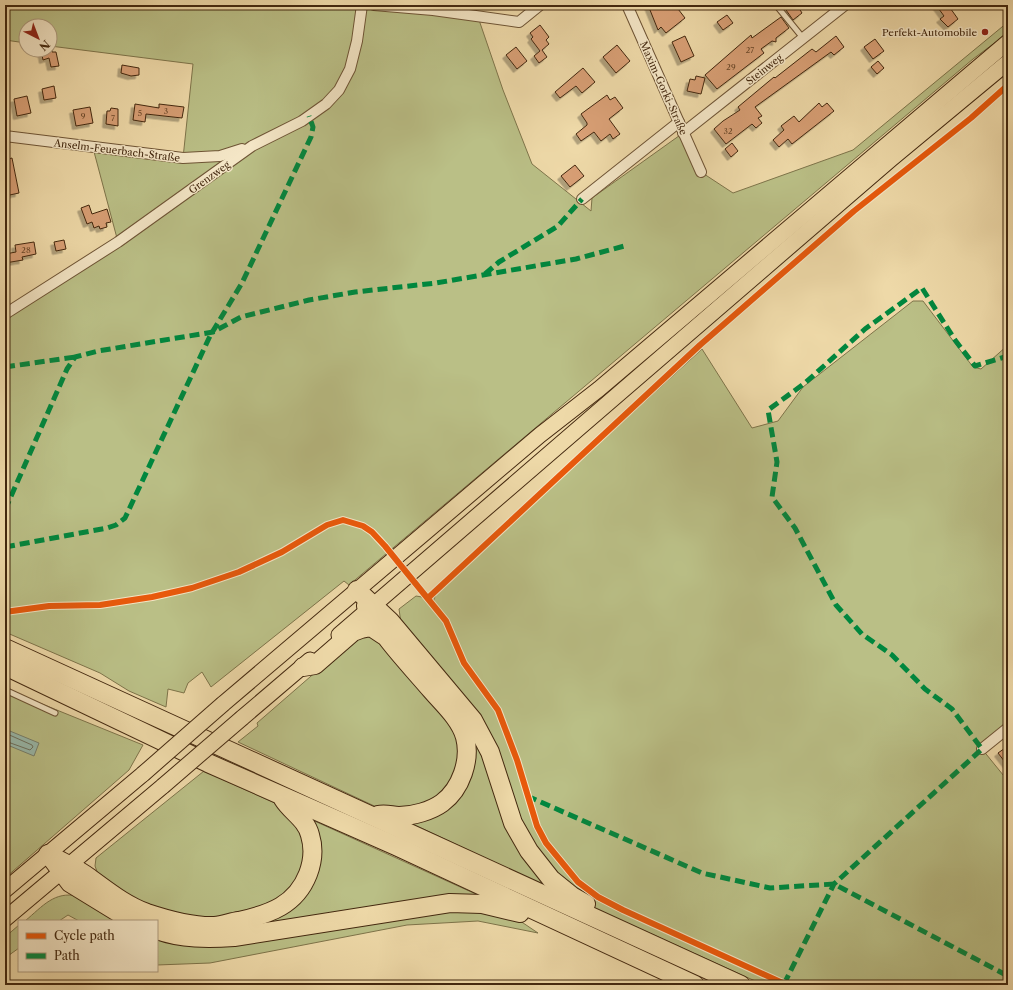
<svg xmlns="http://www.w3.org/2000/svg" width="1013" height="990" viewBox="0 0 1013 990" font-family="'Libre Caslon Text',serif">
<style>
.green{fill:#babf86;stroke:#7e744a}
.water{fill:#99baac;stroke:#77806d}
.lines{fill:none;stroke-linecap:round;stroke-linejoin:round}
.shore{stroke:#6e715e;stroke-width:1}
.building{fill:#d89f75;stroke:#43280f;filter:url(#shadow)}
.lane-casing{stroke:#6e5435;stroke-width:7}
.street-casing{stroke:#6e5435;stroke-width:12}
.primary-casing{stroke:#43280f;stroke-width:17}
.highway-casing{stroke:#43280f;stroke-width:20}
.lane{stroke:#f4e6c6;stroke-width:5}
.street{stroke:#f4e6c6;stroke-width:10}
.primary{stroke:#eed9a8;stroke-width:15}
.highway{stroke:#eed9a8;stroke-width:18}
.primary-bridge-casing{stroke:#43280f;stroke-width:17;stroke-linecap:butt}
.primary-bridge{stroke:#eed9a8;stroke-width:15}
.quiet{stroke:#00873e;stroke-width:5;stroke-dasharray:10 5;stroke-linecap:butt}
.cycleway-casing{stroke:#f4e6c6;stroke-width:8}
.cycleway{stroke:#e8590c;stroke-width:6}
.poi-dot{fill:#8f2418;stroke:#f4e6c6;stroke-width:1.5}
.labels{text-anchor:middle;stroke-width:3;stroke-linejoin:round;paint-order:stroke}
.number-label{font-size:8px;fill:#684628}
.poi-label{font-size:10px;fill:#43280f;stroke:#f4e6c6;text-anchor:end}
.street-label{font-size:10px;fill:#43280f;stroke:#f4e6c6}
</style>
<defs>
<filter id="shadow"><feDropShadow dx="-3.5" dy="3.5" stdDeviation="0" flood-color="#0004"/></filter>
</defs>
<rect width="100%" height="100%" fill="#eed9a8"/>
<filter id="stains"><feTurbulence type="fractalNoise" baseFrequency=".005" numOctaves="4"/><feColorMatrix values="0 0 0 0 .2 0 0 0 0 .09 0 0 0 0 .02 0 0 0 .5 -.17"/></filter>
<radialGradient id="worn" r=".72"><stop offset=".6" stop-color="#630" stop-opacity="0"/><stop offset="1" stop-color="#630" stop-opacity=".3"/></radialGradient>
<g class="green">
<polygon points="5,5 374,5 478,17 503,90 532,164 591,211 592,198 683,133 701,172 733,193 853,150 1008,22 1008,33 973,59 349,585 344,581 211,687 202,672 188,683 184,693 168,689 166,707 129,691 100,673 5,632 5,314 118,242 93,148 183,158 193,64 50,46 50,26 26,26 26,43 5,40"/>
<path d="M 913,301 L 923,301 L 973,367 L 981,369 L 1008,345 L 1008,727 L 982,749 L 1008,781 L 1008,985 L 764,985 L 517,873 L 238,742 L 258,726 L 257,723 L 356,637 L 401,623 L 399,609 L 416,596 L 428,598 L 433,604 C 434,590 449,581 458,572 L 702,349 L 752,428 L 778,421 L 803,387 Z"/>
<polygon points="5,689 143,745 129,770 5,878"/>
<path d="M 204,771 L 489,900 L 538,933 L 478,921 L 407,925 L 210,963 L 157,965 L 157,921 L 79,921 L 68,915 L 59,921 L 25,921 C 43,906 54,891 78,896 L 98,874 L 95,866 L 96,858 Z"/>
<polygon points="19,925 19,948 5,958 5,937"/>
</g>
<polygon class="water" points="5,729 39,743 34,756 5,744"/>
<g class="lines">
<polyline class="shore" points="5,733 32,745 33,747 30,750 5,741"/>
</g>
<g class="building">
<polygon points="648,5 675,5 685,18 666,33 661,27 658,30"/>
<polygon points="793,5 797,5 802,13 793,20 786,10"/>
<polygon points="936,5 948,5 958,19 948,27 940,19 944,16"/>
<polygon points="727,15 733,23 723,30 717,22"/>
<polygon points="781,17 789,28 776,38 776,42 772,41 761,49 764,53 717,89 705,75 751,35 752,38"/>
<polygon points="540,25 549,37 546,40 549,44 542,50 547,57 539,63 534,56 540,51 531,39 533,37 530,33"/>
<polygon points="685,36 694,56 681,62 672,42"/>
<polygon points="836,36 844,47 834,55 831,52 755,107 762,116 758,118 762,123 756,128 752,124 726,144 714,129 723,121 740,110 738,107 774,77 775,78 812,49 816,52"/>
<polygon points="875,39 884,51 873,59 864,47"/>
<polygon points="617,45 630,61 616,73 603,57"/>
<polygon points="516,47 527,61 517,69 506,55"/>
<polygon points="50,49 52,49 52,52 56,52 59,66 51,67 49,58 43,60 41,50"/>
<polygon points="878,61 884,68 877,74 871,67"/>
<polygon points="122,65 139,68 139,75 131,76 121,73"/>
<polygon points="583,68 595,82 582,93 576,86 560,98 555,92"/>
<polygon points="696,76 705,78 701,94 687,91 690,79 695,80"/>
<polygon points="54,86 56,98 44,100 42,89"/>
<polygon points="607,95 610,100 615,97 623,108 609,119 620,134 613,139 610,134 601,141 594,132 581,141 576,134 587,125 587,123 581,114"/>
<polygon points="27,96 31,113 17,116 14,99"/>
<polygon points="819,103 822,107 827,103 834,111 792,144 788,139 779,147 773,140 784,130 781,126 794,116 799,122"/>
<polygon points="135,104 159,108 159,104 184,107 182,118 146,114 145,122 133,120"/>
<polygon points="90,107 93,123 76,126 73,110"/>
<polygon points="111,108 118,109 118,126 106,124 107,111 110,111"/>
<polygon points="732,143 738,151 731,157 725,149"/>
<polygon points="12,158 19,193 5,196 5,160"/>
<polygon points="575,165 584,176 570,187 561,176"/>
<polygon points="89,205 92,214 107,209 111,222 106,223 107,227 100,229 99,226 94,228 92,222 87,224 81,208"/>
<polygon points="64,240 66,249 56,251 54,242"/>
<polygon points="34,242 36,254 22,257 23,260 5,263 5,254 16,252 15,245"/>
<polygon points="1008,746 1008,766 998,753"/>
</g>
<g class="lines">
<defs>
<g id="lane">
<polyline points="776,5 803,38"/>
<polyline points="5,690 55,713"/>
</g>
<g id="street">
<polyline points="374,5 433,10 519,22 540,5"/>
<polyline points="627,5 701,172"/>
<polyline points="683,133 845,5"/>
<polyline points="5,136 183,158 220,156 242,149"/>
<polyline points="582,199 679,122"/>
<polyline points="5,314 118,242 252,146 302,121 326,104 339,90 350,69 357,41 362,5"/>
<polyline points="982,749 1008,728"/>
</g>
<g id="primary">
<polyline points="339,635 891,159 1008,62"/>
<polyline points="223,704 540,435 599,389 1008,42"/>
<polyline points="242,718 310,660"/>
<polyline points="5,890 143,774"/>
<polyline points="5,919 163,786"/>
</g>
<g id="highway">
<polyline points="357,590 390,621 473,720 490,752 513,823 529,851 551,879 572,896 586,904"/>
<path d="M 366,606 C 383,638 408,663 431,690 C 443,704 460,719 465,737 C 471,760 461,789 442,803 C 431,811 413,816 399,816 C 392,816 386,813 378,815"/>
<polyline points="5,648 741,985"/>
<polyline points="5,666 208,763 396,846 695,985"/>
<polyline points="303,667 315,665 353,632 361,629 371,627 383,635"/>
<path d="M 48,854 C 62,862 77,868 90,878 C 108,891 125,905 147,913 C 168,920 193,927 215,926 C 223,925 232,922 239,921 C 270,914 296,905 308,874 C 313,861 314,848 310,835 C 306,819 291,812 283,799"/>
<polyline points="52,859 70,883 132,921"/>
<path d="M 157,930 C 182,939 208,939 234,937 L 450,903 L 482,904 L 520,913"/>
</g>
</defs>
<use href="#lane" class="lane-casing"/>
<use href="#street" class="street-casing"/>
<use href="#primary" class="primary-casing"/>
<use href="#highway" class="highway-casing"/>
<use href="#lane" class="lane"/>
<use href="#street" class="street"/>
<use href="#primary" class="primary"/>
<use href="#highway" class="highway"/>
<defs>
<g id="primary-bridge">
<polyline points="143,774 223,704"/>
<polyline points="163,786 242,718"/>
</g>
</defs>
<use href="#primary-bridge" class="primary-bridge-casing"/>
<use href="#primary-bridge" class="primary-bridge"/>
<g class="quiet">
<polyline points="485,274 499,262 558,226 582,199"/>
<polyline points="5,367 75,357"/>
<polyline points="5,510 67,369 75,357 98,351 213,332 241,317 309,300 355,292 436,283 576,259 628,245"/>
<polyline points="5,547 107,528 116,525 125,518 210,336 242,283 311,137 313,127 309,116"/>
<polyline points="527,796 702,873 770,888 834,884 1008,976"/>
<polyline points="784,984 834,884 982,749 952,709 925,689 892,655 862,634 836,605 795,528 772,497 777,462 768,410 805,383 865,329 922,288 955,340 975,366 1008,356"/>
</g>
<defs>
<g id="cycleway">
<polyline points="428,598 700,345 854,211 971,118 1008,85"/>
<polyline points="5,612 49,606 100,605 152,597 192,588 239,572 282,552 327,525 343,520 363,526 372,532 385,546 446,621 464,663 498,710 517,760 537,826 546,843 578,882 598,897 623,910 787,985"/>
</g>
</defs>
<use href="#cycleway" class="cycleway-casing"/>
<use href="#cycleway" class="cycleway"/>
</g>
<circle class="poi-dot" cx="985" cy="32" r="4"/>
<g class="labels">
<g class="number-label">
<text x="750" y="53">27</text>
<text x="731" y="70">29</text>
<text x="166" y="114">3</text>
<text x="140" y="116">5</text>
<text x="83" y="119">9</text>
<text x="113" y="121">7</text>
<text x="728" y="134">32</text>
<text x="26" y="253">28</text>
</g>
<g class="poi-label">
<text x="977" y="36">Perfekt-Automobile</text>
</g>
<g class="street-label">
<text transform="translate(764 69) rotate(-38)" y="4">Steinweg</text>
<text transform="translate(664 88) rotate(66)" y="4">Maxim-Gorki-Straße</text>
<text transform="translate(117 150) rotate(7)" y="4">Anselm-Feuerbach-Straße</text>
<text transform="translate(209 177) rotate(-36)" y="4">Grenzweg</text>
</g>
</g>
<rect width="1013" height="990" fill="none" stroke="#eed9a8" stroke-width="20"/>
<rect x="6" y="6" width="1001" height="978" fill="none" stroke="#43280f" stroke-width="2"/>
<rect x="10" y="10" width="993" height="970" fill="none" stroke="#43280f"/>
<rect x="18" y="920" width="140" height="52" fill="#f4e6c6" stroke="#ad9a7d"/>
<rect x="26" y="933" width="20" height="6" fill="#e8590c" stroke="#ad9a7d"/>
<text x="54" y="940" font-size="12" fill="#43280f">Cycle path</text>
<rect x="26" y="953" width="20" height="6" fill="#00873e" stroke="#ad9a7d"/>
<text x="54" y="960" font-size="12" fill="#43280f">Path</text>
<g transform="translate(38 38) rotate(138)"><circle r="19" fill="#f4e6c6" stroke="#ad9a7d"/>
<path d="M0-3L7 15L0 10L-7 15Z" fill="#8f2418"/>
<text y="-6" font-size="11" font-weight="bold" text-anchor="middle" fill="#43280f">N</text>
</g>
<rect width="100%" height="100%" filter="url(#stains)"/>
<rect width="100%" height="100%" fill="url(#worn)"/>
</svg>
